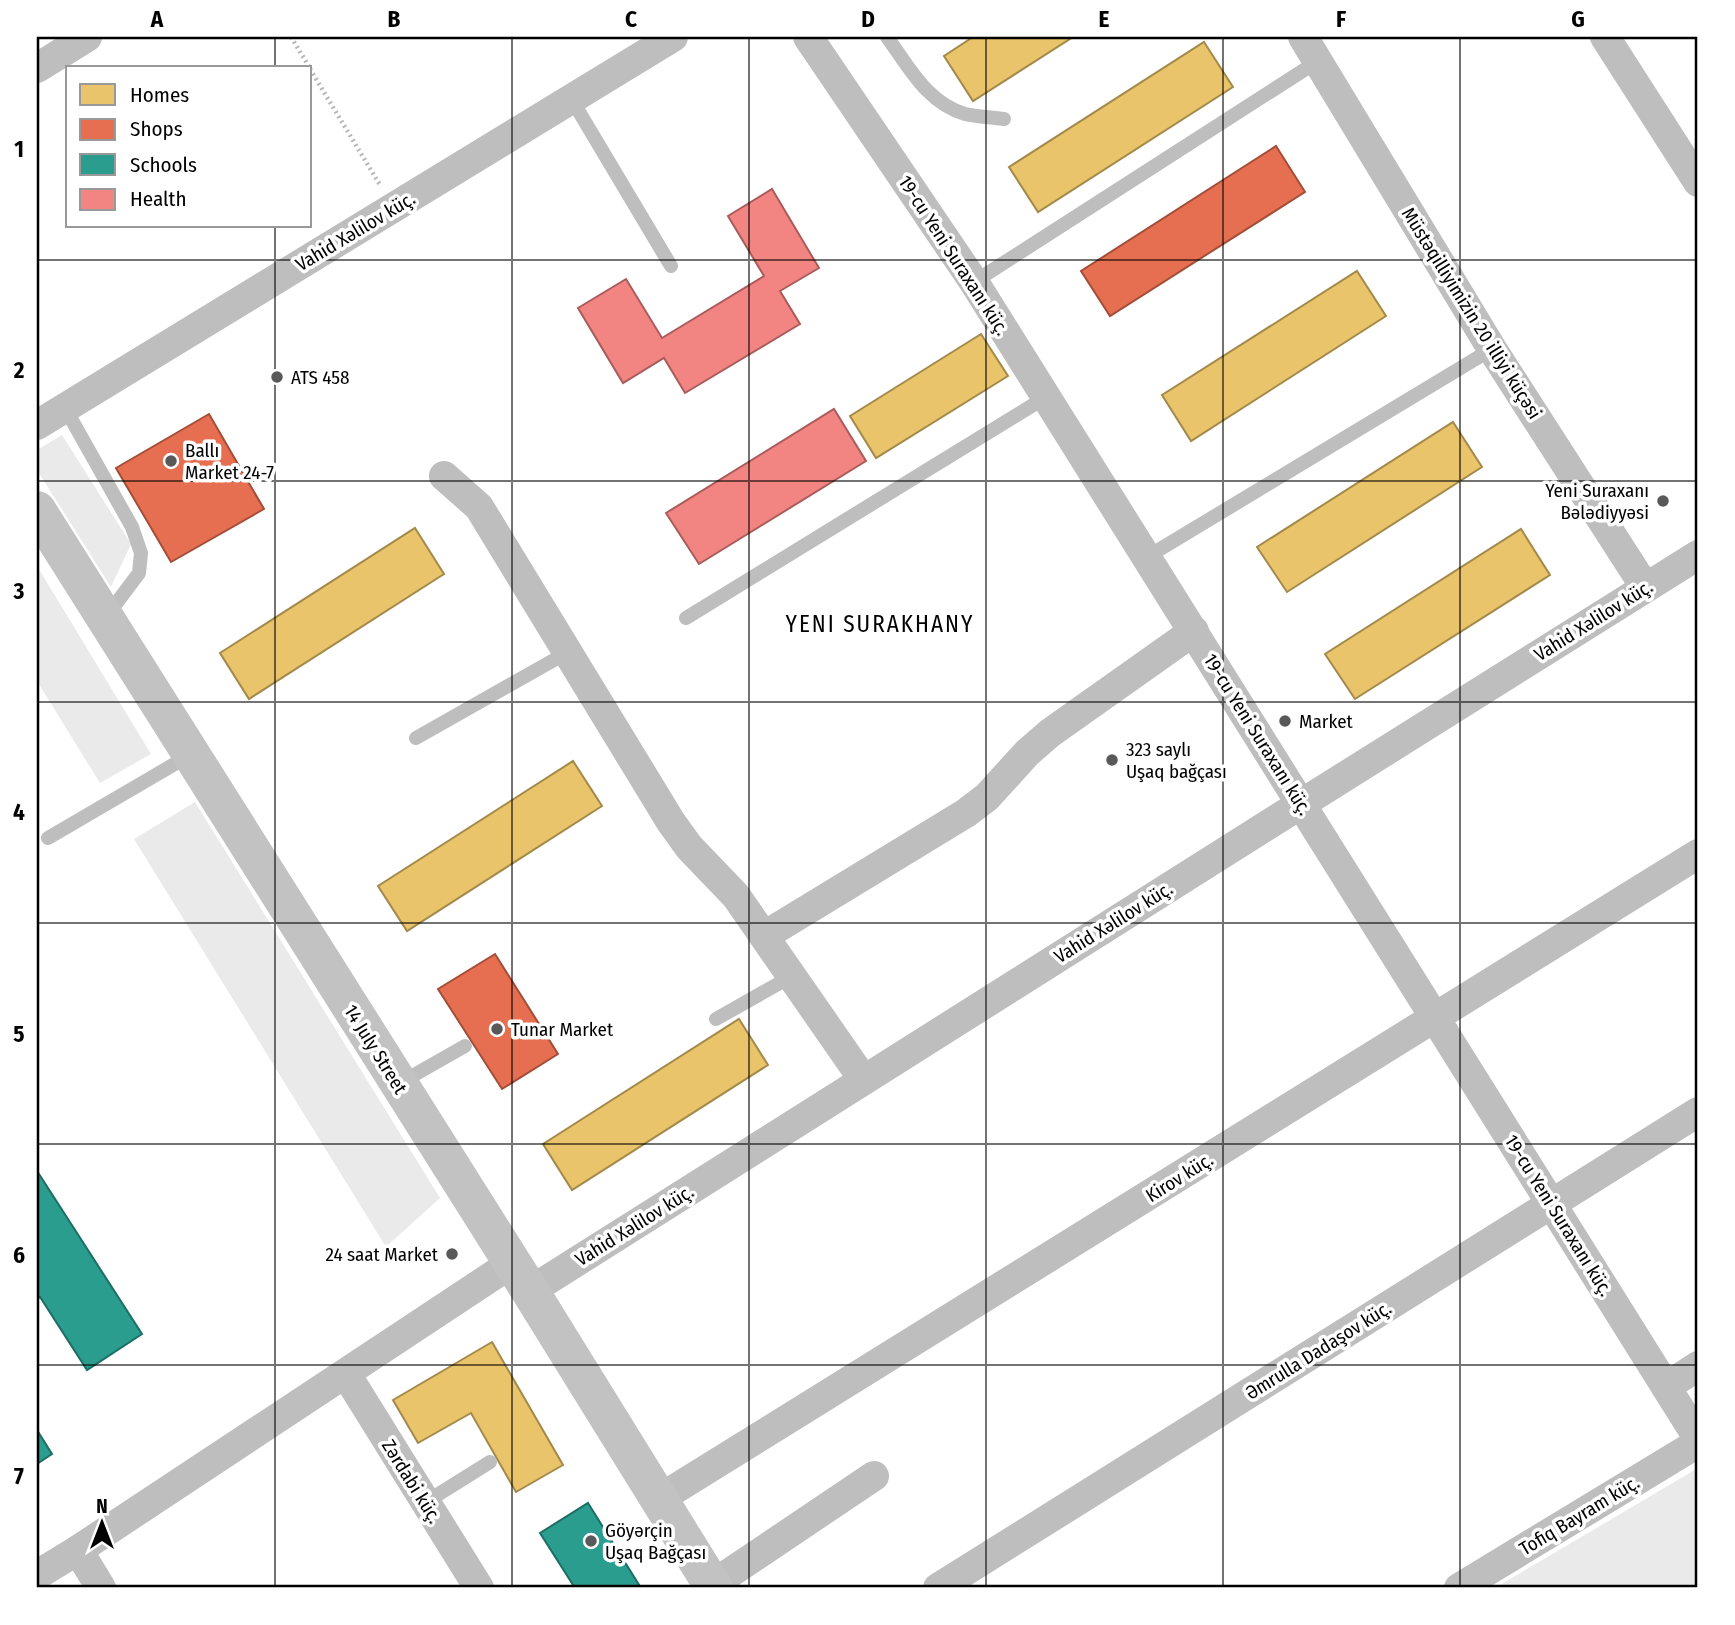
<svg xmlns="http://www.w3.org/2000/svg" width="1735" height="1625" viewBox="0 0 1735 1625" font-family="'Fira Sans Condensed',sans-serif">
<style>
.green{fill:#eaeaea}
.homes{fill:#e9c46a;stroke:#a3894a;stroke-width:2}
.shops{fill:#e76f51;stroke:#a24e39;stroke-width:2}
.schools{fill:#2a9d8f;stroke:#1d6e64;stroke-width:2}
.health{fill:#f28482;stroke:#a95c5b;stroke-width:2}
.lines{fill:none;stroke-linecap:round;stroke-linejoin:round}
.path{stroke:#b8b8b8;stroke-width:4.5;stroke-dasharray:2 3.5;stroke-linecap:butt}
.lane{stroke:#bebebe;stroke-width:14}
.street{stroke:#bebebe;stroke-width:30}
.secondary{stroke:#c2c2c2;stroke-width:38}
.grid{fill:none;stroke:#000;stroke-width:2;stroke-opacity:0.55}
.poi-dot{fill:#595959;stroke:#fff;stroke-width:2.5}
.labels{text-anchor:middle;stroke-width:7;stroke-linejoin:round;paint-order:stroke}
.street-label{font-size:19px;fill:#000;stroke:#fff}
.poi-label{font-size:19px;fill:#000;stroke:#fff;text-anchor:start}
.quarter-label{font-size:23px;letter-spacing:2px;fill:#000;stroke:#fff}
.neatline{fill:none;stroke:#000;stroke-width:2.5}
.grid-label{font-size:23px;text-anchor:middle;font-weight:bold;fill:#000}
</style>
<rect width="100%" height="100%" fill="#fff"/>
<g class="green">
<polygon points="62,435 131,544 111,587 37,470 37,450"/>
<polygon points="37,566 151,754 100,783 37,681"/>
<polygon points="195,802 440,1198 386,1247 134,839"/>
<polygon points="1698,1468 1698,1588 1495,1588"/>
</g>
<g class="homes">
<polygon points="973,37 1073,37 973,101 944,56"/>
<polygon points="1204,42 1233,87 1038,212 1009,167"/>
<polygon points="1357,271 1386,316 1191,441 1162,395"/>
<polygon points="981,334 1008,376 876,458 850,416"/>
<polygon points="1453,422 1482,467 1287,592 1257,547"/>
<polygon points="415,528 444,574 249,699 220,653"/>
<polygon points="1521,529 1550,575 1355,699 1325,654"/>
<polygon points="573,761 602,806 407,931 378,886"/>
<polygon points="739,1019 768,1065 572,1190 543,1144"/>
<polygon points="492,1342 563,1465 516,1492 471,1413 418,1443 393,1400"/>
</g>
<g class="shops">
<polygon points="1276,146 1305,192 1110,316 1081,271"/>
<polygon points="209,414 264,509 171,562 116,468"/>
<polygon points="495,954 558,1054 502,1089 438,989"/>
</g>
<g class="schools">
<polygon points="39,1174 142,1334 87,1370 40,1297 37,1299 37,1176"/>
<polygon points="37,1430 52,1454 37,1464"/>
<polygon points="588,1503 641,1588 575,1588 540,1533"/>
</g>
<g class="health">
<polygon points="772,189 819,268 780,291 800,324 685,393 664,358 623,383 578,308 626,279 662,338 764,276 728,216"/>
<polygon points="834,409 866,461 699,564 666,513"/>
</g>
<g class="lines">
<g class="path">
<polyline points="291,37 310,68"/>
<polyline points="310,69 380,185"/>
</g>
<g class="lane">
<path d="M 887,37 C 909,67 927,103 965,114 C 977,117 991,117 1004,119"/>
<polyline points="572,100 671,266"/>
<polyline points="974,282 1318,61"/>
<polyline points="65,408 132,527 141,553 139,573 106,617"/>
<polyline points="1147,557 1492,349"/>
<polyline points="686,618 1046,397"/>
<polyline points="416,738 568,652"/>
<polyline points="48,838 190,755"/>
<polyline points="716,1019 792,976"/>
<polyline points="400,1083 465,1046"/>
<polyline points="426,1502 490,1462"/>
</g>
<g class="street">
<polyline points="808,37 974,282 1698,1438"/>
<polyline points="1303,37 1492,349 1645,587"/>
<polyline points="1605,37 1698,182"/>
<polyline points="37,68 87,37"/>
<polyline points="37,425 673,37"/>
<polyline points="444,476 479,507 671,822 689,847 736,896 863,1079"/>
<polyline points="764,936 966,813 987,797 1027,753 1050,733 1194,631"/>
<polyline points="530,1291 1301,804 1698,555"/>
<polyline points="346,1374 479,1588"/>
<polyline points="1666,1387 1698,1366"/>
<polyline points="659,1499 1698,854"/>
<polyline points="78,1550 101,1588"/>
<polyline points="37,1575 78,1550 512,1263"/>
<polyline points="712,1585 874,1476"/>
<polyline points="938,1588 1698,1112"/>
<polyline points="1459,1588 1698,1443"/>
</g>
<polyline class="secondary" points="37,510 530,1291 714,1588"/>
</g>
<path class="grid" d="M 275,37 L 275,68M 512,37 L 512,1588M 749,37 L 749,1588M 986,37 L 986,1588M 1223,37 L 1223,1588M 1460,37 L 1460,1588M 275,226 L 275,1588M 37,260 L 1698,260M 37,481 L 1698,481M 37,702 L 1698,702M 37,923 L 1698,923M 37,1144 L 1698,1144M 37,1365 L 1698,1365"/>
<g class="poi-dot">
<circle cx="277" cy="377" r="7"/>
<circle cx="171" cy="461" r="7"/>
<circle cx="1663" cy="501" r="7"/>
<circle cx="1285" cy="721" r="7"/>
<circle cx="1112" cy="760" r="7"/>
<circle cx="497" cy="1029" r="7"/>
<circle cx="452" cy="1254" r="7"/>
<circle cx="591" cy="1541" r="7"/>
</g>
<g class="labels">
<g class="street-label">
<text transform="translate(355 231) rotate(-31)" y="7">Vahid Xəlilov küç.</text>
<text transform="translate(954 255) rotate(57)" y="7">19-cu Yeni Suraxanı küç.</text>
<text transform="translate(1472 313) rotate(58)" y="7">Müstəqilliyimizin 20 illiyi küçəsi</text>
<text transform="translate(1593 620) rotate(-32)" y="7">Vahid Xəlilov küç.</text>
<text transform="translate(1258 734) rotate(58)" y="7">19-cu Yeni Suraxanı küç.</text>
<text transform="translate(1113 922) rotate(-32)" y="7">Vahid Xəlilov küç.</text>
<text transform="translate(376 1049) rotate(58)" y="7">14 July Street</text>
<text transform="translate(1179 1177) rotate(-32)" y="7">Kirov küç.</text>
<text transform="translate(1559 1215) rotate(58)" y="7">19-cu Yeni Suraxanı küç.</text>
<text transform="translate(634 1225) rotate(-32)" y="7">Vahid Xəlilov küç.</text>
<text transform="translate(1318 1350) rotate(-32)" y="7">Əmrulla Dadaşov küç.</text>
<text transform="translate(412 1481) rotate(58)" y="7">Zərdabi küç.</text>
<text transform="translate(1579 1515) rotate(-31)" y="7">Tofiq Bayram küç.</text>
</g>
<g class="poi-label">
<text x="291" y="384">ATS 458</text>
<text x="185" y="457">Ballı<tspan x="185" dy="22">Market 24-7</tspan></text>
<text x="1649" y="497" text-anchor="end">Yeni Suraxanı<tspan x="1649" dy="22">Bələdiyyəsi</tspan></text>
<text x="1299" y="728">Market</text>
<text x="1126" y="756">323 saylı<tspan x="1126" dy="22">Uşaq bağçası</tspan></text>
<text x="511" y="1036">Tunar Market</text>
<text x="438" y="1261" text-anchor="end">24 saat Market</text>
<text x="605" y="1537">Göyərçin<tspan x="605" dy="22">Uşaq Bağçası</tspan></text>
</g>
<g class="quarter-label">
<text x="880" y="632">YENI SURAKHANY</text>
</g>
</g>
<rect width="1735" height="1625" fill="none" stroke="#ffffff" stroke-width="77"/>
<rect x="66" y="66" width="245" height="161" fill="#ffffff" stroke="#999999" stroke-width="2"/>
<rect x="80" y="84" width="35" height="21" fill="#e9c46a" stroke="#999999" stroke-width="2"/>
<text x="130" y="102" font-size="21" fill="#000000">Homes</text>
<rect x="80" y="119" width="35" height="21" fill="#e76f51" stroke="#999999" stroke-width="2"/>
<text x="130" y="136" font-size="21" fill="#000000">Shops</text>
<rect x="80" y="154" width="35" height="21" fill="#2a9d8f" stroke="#999999" stroke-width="2"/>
<text x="130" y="172" font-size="21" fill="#000000">Schools</text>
<rect x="80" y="189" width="35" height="21" fill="#f28482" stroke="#999999" stroke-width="2"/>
<text x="130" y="206" font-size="21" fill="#000000">Health</text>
<g transform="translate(102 1523)" stroke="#ffffff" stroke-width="5" paint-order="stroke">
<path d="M0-5L12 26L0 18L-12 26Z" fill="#000000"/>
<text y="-10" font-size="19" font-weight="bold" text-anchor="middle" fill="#000000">N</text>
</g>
<rect x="38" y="38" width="1658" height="1548" class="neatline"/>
<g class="grid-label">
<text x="157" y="27">A</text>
<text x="394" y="27">B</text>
<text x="631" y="27">C</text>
<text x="868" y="27">D</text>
<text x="1104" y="27">E</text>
<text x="1341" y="27">F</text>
<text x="1578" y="27">G</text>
<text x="19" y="157">1</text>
<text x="19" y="378">2</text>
<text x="19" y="599">3</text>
<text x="19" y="820">4</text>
<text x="19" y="1042">5</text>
<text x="19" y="1263">6</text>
<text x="19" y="1484">7</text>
</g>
</svg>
